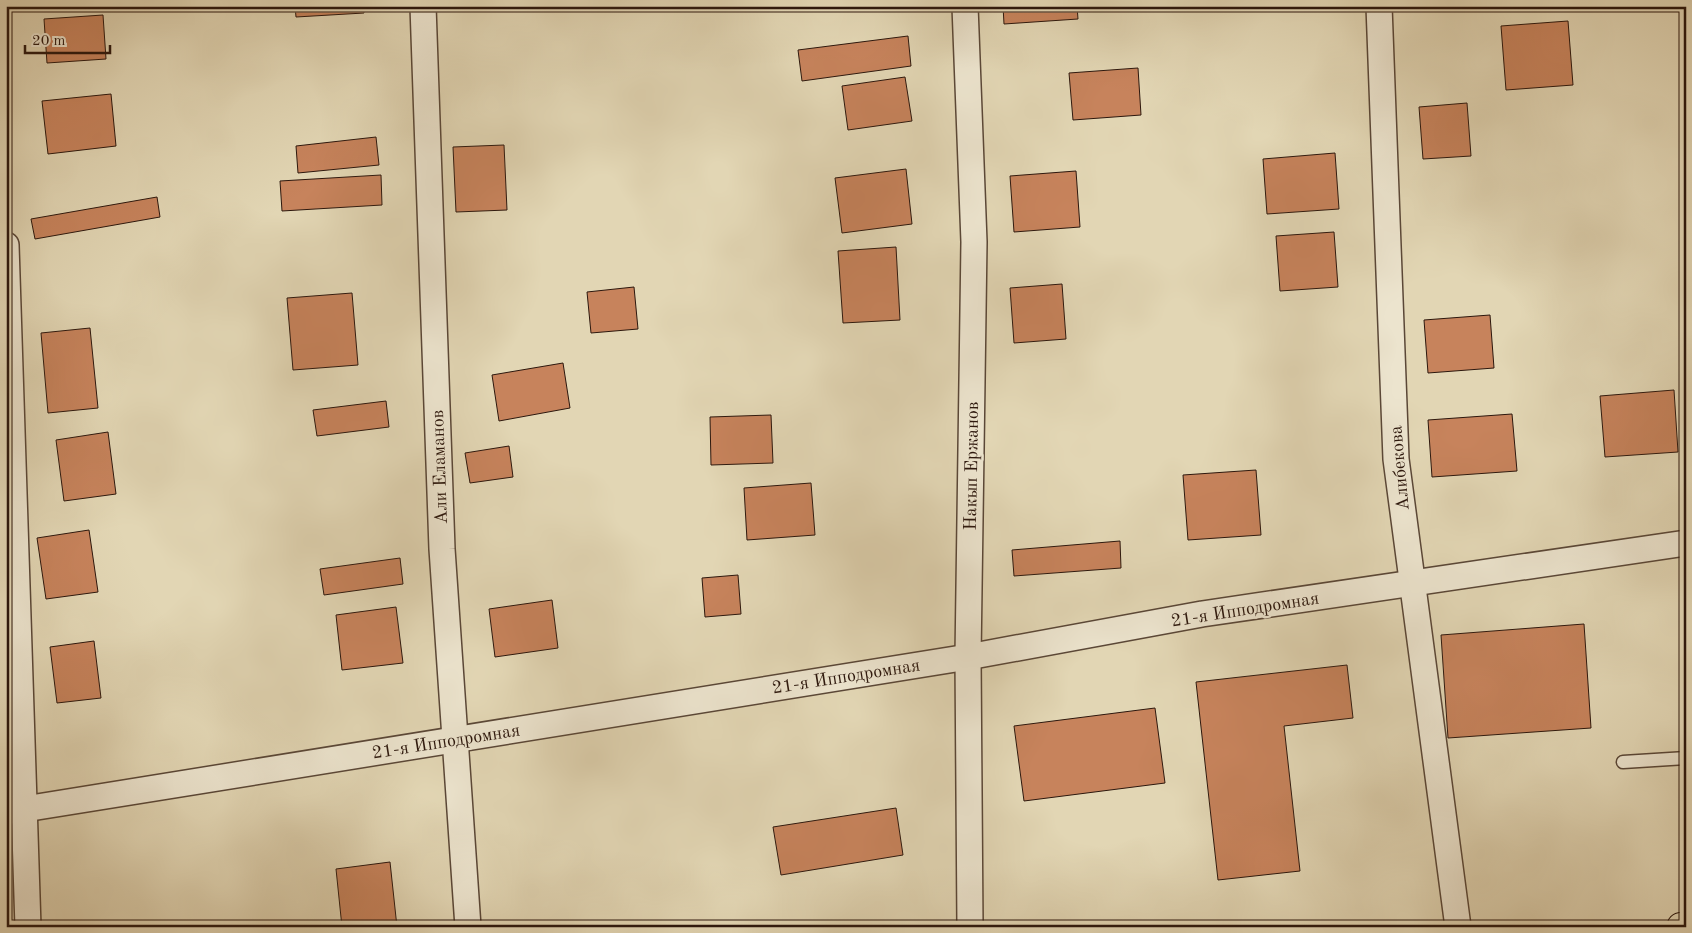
<svg xmlns="http://www.w3.org/2000/svg" width="1692" height="933" viewBox="0 0 1692 933" font-family="'Old Standard TT',serif">
<style>
.building{fill:#c7835c;stroke:#2c170d}
.lines{fill:none;stroke-linecap:round;stroke-linejoin:round}
.service-casing{stroke:#5a4737;stroke-width:15}
.minor-casing{stroke:#5a4737;stroke-width:28}
.primary-casing{stroke:#2c170d;stroke-width:30}
.service{stroke:#ece4ce;stroke-width:12}
.minor{stroke:#ece4ce;stroke-width:25}
.primary{stroke:#e2d6b4;stroke-width:28}
.labels{text-anchor:middle;stroke-width:5;stroke-linejoin:round;paint-order:stroke}
.street-label{font-size:18px;fill:#2c170d;stroke:#ece4ce}
</style>
<rect width="100%" height="100%" fill="#e2d6b4"/>
<filter id="stains"><feTurbulence type="fractalNoise" baseFrequency=".004" numOctaves="4"/><feColorMatrix values="0 0 0 0 .2 0 0 0 0 .09 0 0 0 0 .02 0 0 0 .5 -.17"/></filter>
<radialGradient id="worn" r=".72"><stop offset=".6" stop-color="#630" stop-opacity="0"/><stop offset="1" stop-color="#630" stop-opacity=".3"/></radialGradient>
<g class="building">
<polygon points="295,6 364,6 364,13 296,17"/>
<polygon points="1003,6 1077,6 1078,19 1004,24"/>
<polygon points="103,15 106,59 47,63 44,19"/>
<polygon points="1568,21 1573,85 1506,90 1501,26"/>
<polygon points="908,36 911,66 802,81 798,50"/>
<polygon points="1138,68 1141,115 1073,120 1069,73"/>
<polygon points="905,77 912,121 848,130 842,86"/>
<polygon points="111,94 116,146 48,154 42,101"/>
<polygon points="1467,103 1471,156 1423,159 1419,107"/>
<polygon points="376,137 379,165 298,173 296,146"/>
<polygon points="504,145 507,210 456,212 453,147"/>
<polygon points="1335,153 1339,209 1267,214 1263,159"/>
<polygon points="906,169 912,224 842,233 835,178"/>
<polygon points="1076,171 1080,227 1014,232 1010,176"/>
<polygon points="381,175 382,205 282,211 280,181"/>
<polygon points="157,197 160,217 35,239 31,219"/>
<polygon points="1334,232 1338,287 1280,291 1276,236"/>
<polygon points="896,247 900,320 843,323 838,251"/>
<polygon points="1062,284 1066,339 1014,343 1010,288"/>
<polygon points="634,287 638,329 591,333 587,292"/>
<polygon points="352,293 358,365 293,370 287,298"/>
<polygon points="1490,315 1494,368 1428,373 1424,320"/>
<polygon points="90,328 98,408 48,413 41,333"/>
<polygon points="563,363 570,408 499,421 492,375"/>
<polygon points="1674,390 1678,452 1605,457 1600,396"/>
<polygon points="386,401 389,427 317,436 313,410"/>
<polygon points="1512,414 1517,471 1432,477 1428,420"/>
<polygon points="771,415 773,463 711,465 710,417"/>
<polygon points="108,432 116,494 64,501 56,440"/>
<polygon points="509,446 513,477 470,483 465,453"/>
<polygon points="1256,470 1261,535 1188,540 1183,475"/>
<polygon points="811,483 815,535 747,540 744,488"/>
<polygon points="89,530 98,592 46,599 37,538"/>
<polygon points="1120,541 1121,568 1014,576 1012,550"/>
<polygon points="400,558 403,584 324,595 320,569"/>
<polygon points="738,575 741,614 705,617 702,578"/>
<polygon points="552,600 558,648 495,657 489,609"/>
<polygon points="396,607 403,663 342,670 336,615"/>
<polygon points="1584,624 1591,728 1448,738 1441,635"/>
<polygon points="94,641 101,698 57,703 50,647"/>
<polygon points="1347,665 1353,718 1284,726 1300,871 1218,880 1196,682"/>
<polygon points="1155,708 1165,783 1024,801 1014,726"/>
<polygon points="896,808 903,855 781,875 773,827"/>
<polygon points="390,862 397,927 342,927 336,869"/>
</g>
<g class="lines">
<defs>
<polyline id="service" points="1623,762 1686,758"/>
<g id="minor">
<polyline points="423,6 442,549 468,927"/>
<polyline points="965,6 974,242 968,657 970,927"/>
<polyline points="1379,6 1396,459 1458,927"/>
<polyline points="6,245 28,927"/>
<polyline points="6,812 968,657 1202,614 1686,543"/>
</g>
<polyline id="primary" points="1681,927 1686,926"/>
</defs>
<use href="#service" class="service-casing"/>
<use href="#minor" class="minor-casing"/>
<use href="#primary" class="primary-casing"/>
<use href="#service" class="service"/>
<use href="#minor" class="minor"/>
<use href="#primary" class="primary"/>
</g>
<g class="labels">
<g class="street-label">
<text transform="translate(971 466) rotate(-89)" y="6">Накып Ержанов</text>
<text transform="translate(439 467) rotate(-92)" y="6">Али Еламанов</text>
<text transform="translate(1399 468) rotate(-95)" y="6">Алибекова</text>
<text transform="translate(1245 609) rotate(-9)" y="6">21-я Ипподромная</text>
<text transform="translate(846 676) rotate(-9)" y="6">21-я Ипподромная</text>
<text transform="translate(446 741) rotate(-9)" y="6">21-я Ипподромная</text>
</g>
</g>
<rect width="1692" height="933" fill="none" stroke="#e2d6b4" stroke-width="25"/>
<rect x="8" y="8" width="1677" height="918" fill="none" stroke="#2c170d" stroke-width="2.5"/>
<rect x="12" y="12" width="1667" height="908" fill="none" stroke="#2c170d"/>
<path d="M25 45v8h85v-8" fill="none" stroke="#2c170d" stroke-width="2.5"/>
<text x="32" y="45" font-size="15" fill="#2c170d" stroke="#ece4ce" stroke-width="4" paint-order="stroke">20 m</text>
<rect width="100%" height="100%" filter="url(#stains)"/>
<rect width="100%" height="100%" fill="url(#worn)"/>
</svg>
